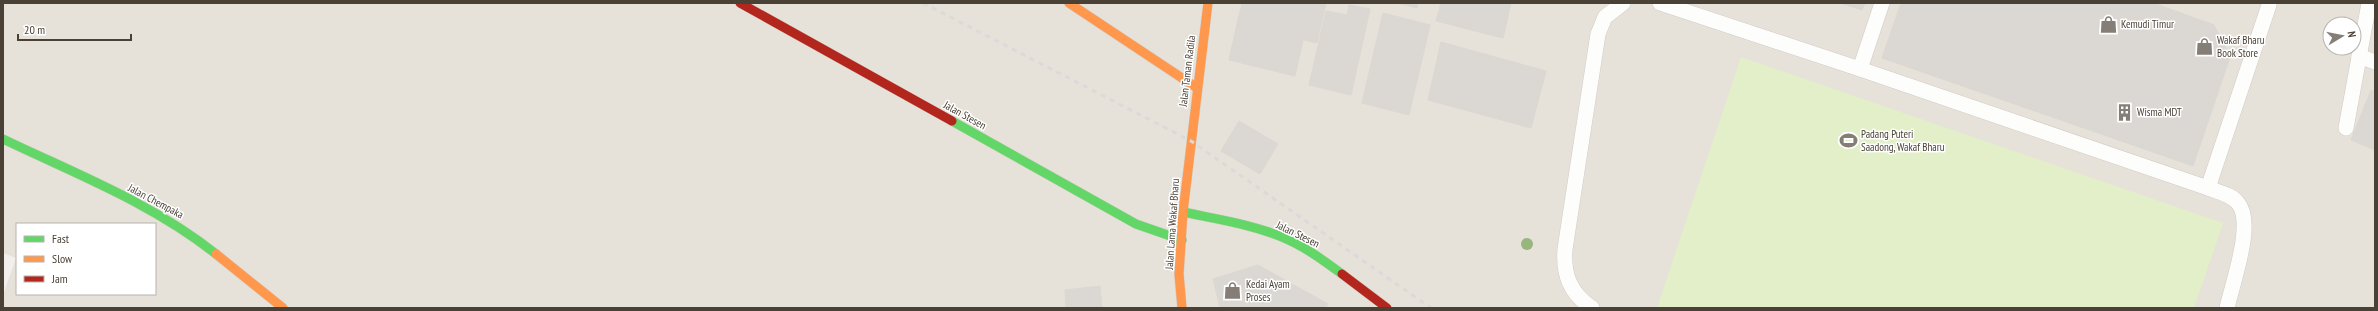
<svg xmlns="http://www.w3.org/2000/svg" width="2378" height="311" viewBox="0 0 2378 311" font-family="'PT Sans Narrow',sans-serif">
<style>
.residential{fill:#e7e2d9;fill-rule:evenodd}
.green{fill:#e2efc9}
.building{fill:#dbd7d2;stroke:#dbd7d1}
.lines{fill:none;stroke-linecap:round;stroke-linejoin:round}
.lane-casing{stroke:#cfccc7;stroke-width:16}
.fast-casing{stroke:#d4cec3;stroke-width:10}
.slow-casing{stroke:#d4cec3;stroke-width:10}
.jam-casing{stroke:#d4cec3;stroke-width:10}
.lane{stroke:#fdfdfc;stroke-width:15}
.fast{stroke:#63d668;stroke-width:9}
.slow{stroke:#ff974d;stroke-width:9}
.jam{stroke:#b3261e;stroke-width:9}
.rail{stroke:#dadad9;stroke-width:3;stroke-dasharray:5 5;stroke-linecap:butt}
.tree{fill:#97b57c}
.labels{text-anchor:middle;stroke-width:3;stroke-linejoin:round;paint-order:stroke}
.poi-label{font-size:11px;fill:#4a4136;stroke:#fff;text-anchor:start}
.street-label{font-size:11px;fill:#4a4136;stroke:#fff}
</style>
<rect width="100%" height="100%" fill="#f2f0ec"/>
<path class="residential" d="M 3,3 L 2375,3 L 2375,308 L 3,308 L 3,295 L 16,258 L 3,253 ZM 2330,24 L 2354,24 L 2354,48 L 2330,48 ZM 17,224 L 155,224 L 155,294 L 17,294 Z"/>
<polygon class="green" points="1741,57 2223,223 2194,308 1657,308"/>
<g class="building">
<polygon points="1242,3 1326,3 1317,43 1237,24"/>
<polygon points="1398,3 1418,3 1417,8"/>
<polygon points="1441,3 1511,3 1503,38 1436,21"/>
<polygon points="1840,3 1865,3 1862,10"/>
<polygon points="1901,3 2153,3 2214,25 2230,57 2193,166 1882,58"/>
<polygon points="1349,5 1370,9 1351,95 1309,85 1326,11 1347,15"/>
<polygon points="1383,13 1430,25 1409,115 1362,103"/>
<polygon points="1237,24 1303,40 1295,76 1229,60"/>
<polygon points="1441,42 1546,71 1531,128 1428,100"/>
<polygon points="2371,90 2375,91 2375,150 2351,140"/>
<polygon points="1239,121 1278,144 1260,174 1221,151"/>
<polygon points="1258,265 1328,304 1325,308 1220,308 1213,279"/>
<polygon points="1100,286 1102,308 1066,308 1065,290"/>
</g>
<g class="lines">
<defs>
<g id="lane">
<polyline points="1660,3 1860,69"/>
<polyline points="1882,3 1860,69 2208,188 2269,5"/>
<polyline points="2359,56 2375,62"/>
<polyline points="2346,128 2369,3"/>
<path d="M 2208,188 C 2218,192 2231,194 2238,203 C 2255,223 2232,284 2227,308"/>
<path d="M 1592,308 C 1570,293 1563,275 1565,249 L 1598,34 L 1605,17 L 1623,3"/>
</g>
<g id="fast">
<polyline points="952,121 1136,224 1182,240"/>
<path d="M 3,139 C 76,174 152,203 216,254"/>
<path d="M 1183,212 C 1216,219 1251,224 1282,237 C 1304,246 1323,260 1342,274"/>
</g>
<g id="slow">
<polyline points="1069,3 1197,88"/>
<polyline points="216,254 283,308"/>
<polyline points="1182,308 1179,274 1183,212 1208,3"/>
</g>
<g id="jam">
<polyline points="740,3 952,121"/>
<polyline points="1342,274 1387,308"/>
</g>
</defs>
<use href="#lane" class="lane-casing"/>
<use href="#fast" class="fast-casing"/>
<use href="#slow" class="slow-casing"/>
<use href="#jam" class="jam-casing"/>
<use href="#lane" class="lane"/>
<use href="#fast" class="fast"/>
<use href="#slow" class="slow"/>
<use href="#jam" class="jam"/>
<polyline class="rail" points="923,3 1191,141 1431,308"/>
</g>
<circle class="tree" cx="1527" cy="244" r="6"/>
<defs>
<symbol id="shop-bare" viewBox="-9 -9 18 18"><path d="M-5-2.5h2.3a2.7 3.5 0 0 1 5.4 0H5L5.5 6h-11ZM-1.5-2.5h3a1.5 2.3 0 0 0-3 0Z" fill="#857e76" stroke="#fff" stroke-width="2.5" paint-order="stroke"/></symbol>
<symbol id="building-bare" viewBox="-9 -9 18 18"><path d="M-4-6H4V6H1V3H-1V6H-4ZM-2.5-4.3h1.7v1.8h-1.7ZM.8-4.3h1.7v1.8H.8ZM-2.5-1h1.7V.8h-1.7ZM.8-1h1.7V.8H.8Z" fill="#857e76" stroke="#fff" stroke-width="2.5" paint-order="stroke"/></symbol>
<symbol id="stadium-bare" viewBox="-9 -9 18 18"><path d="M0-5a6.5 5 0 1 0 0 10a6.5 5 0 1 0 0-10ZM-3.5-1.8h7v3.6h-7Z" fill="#857e76" stroke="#fff" stroke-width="2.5" paint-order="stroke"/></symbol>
</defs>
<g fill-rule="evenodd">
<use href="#shop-bare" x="2096" y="12" width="25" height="25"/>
<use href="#shop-bare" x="2192" y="34" width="25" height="25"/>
<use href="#building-bare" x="2112" y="100" width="25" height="25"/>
<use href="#stadium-bare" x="1836" y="128" width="25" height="25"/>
<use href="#shop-bare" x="1220" y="278" width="25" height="25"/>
</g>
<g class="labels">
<g class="poi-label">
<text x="2121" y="28">Kemudi Timur</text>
<text x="2217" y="44">Wakaf Bharu<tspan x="2217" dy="13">Book Store</tspan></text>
<text x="2137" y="116">Wisma MDT</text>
<text x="1861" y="138">Padang Puteri<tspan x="1861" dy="13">Saadong, Wakaf Bharu</tspan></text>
<text x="1246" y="288">Kedai Ayam<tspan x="1246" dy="13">Proses</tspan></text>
</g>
<g class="street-label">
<text transform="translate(1187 71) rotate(-83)" y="4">Jalan Taman Radila</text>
<text transform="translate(965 115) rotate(29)" y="4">Jalan Stesen</text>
<text transform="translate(156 201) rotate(28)" y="4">Jalan Chempaka</text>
<text transform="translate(1172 224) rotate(-86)" y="4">Jalan Lama Wakaf Bharu</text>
<text transform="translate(1298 234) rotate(26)" y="4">Jalan Stesen</text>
</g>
</g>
<rect width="2378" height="311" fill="none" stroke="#4a4136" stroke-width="8"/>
<rect x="16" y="223" width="140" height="72" fill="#ffffff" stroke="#b7b3af"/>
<rect x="24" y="236" width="20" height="6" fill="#63d668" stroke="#b7b3af"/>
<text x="52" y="243" font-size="12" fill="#4a4136">Fast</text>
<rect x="24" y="256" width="20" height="6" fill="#ff974d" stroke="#b7b3af"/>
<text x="52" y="263" font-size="12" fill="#4a4136">Slow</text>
<rect x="24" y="276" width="20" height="6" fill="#b3261e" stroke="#b7b3af"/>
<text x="52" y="283" font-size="12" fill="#4a4136">Jam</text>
<g transform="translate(2342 36) rotate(80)"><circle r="19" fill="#ffffff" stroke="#b7b3af"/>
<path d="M0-3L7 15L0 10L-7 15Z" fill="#857e76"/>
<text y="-6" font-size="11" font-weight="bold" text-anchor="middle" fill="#4a4136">N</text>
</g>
<path d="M18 34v6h113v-6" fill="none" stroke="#4a4136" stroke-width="2"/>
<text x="24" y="34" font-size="12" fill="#4a4136" stroke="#ffffff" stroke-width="3" paint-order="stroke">20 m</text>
</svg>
